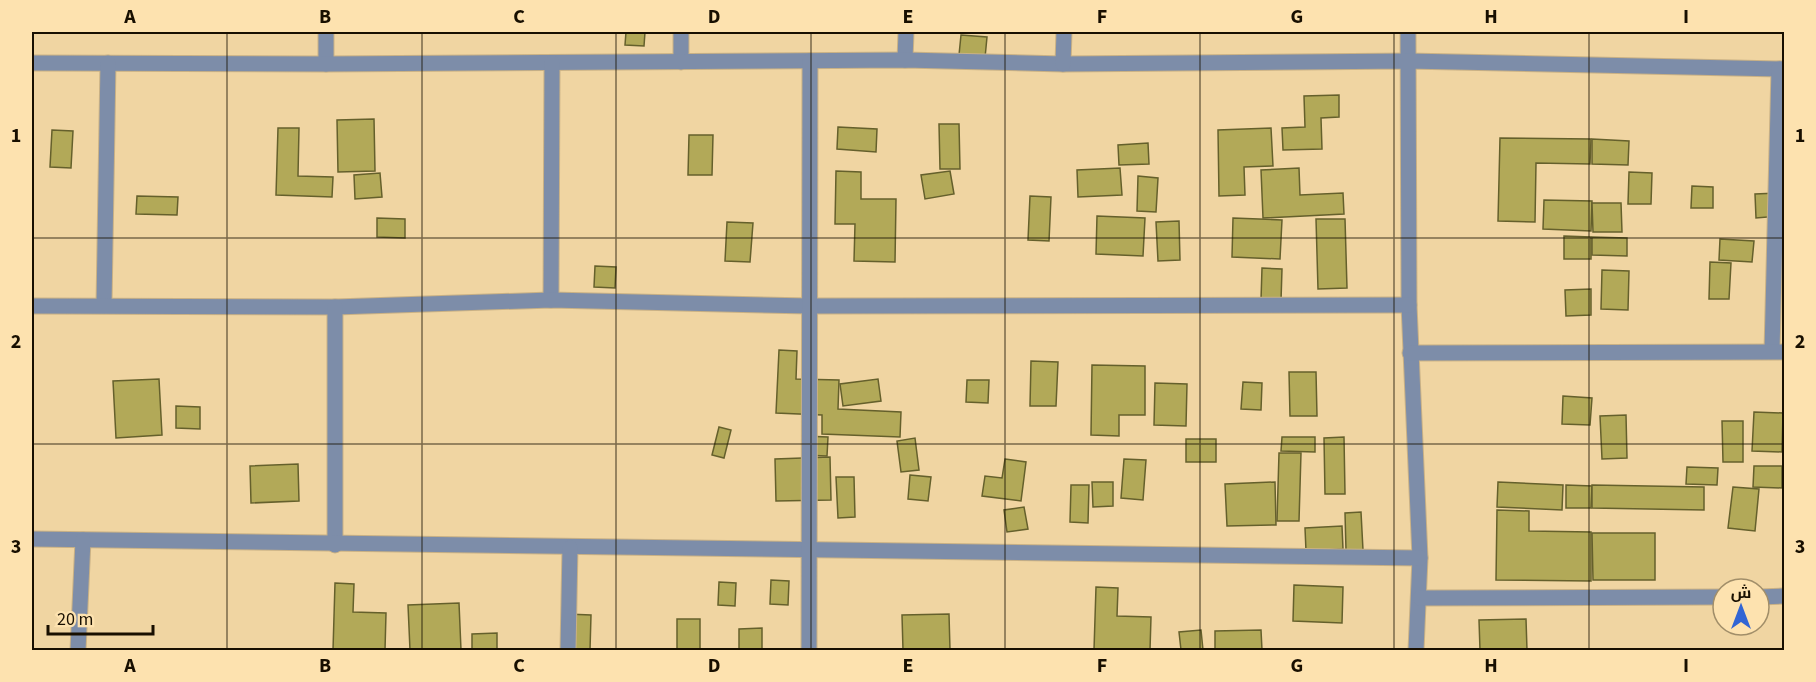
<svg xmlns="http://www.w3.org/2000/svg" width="1816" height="682" viewBox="0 0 1816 682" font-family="'Source Sans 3',Cairo,sans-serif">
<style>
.building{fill:#b2a958;stroke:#65602c;stroke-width:1.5}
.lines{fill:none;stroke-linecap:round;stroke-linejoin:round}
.street-casing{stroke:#c9b185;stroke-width:17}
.street{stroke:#7d8da9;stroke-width:15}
.grid{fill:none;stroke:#180f00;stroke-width:1.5;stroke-opacity:0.55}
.neatline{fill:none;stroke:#180f00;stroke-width:2}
.grid-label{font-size:20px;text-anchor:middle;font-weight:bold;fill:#180f00}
</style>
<rect width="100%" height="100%" fill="#f0d5a2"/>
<g class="building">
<polygon points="626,32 645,32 644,46 625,45"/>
<polygon points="961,35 987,37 985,58 959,55"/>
<polygon points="1339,95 1339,117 1321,118 1322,149 1283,150 1282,128 1305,127 1304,96"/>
<polygon points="374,119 375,171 338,172 337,120"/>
<polygon points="939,124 959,124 960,169 940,169"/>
<polygon points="838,127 877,129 876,152 837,149"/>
<polygon points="278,128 299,128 298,176 333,177 332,197 276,195"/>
<polygon points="1271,128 1273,166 1244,167 1245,195 1219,196 1218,130"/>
<polygon points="52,130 73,131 71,168 50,167"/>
<polygon points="689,135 713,135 712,175 688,175"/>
<polygon points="1500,138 1591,139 1590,164 1536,163 1535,222 1498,221"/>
<polygon points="1592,139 1629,141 1628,165 1592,164"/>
<polygon points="1148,143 1149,164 1119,165 1118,145"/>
<polygon points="1120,168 1122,195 1078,197 1077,170"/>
<polygon points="1299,168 1300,195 1343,193 1344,214 1263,218 1261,170"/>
<polygon points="836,171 861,172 861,199 896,199 895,262 854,261 855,224 835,224"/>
<polygon points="950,171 954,194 925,199 921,175"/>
<polygon points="1629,172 1652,173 1651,204 1628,204"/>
<polygon points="380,173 382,197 355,199 354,175"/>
<polygon points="1138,176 1158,178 1156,212 1137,211"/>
<polygon points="1692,186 1713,187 1713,208 1691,208"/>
<polygon points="1778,193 1779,216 1756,218 1755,194"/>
<polygon points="137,196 178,197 177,215 136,214"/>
<polygon points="1030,196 1051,197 1049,241 1028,240"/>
<polygon points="1544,200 1592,201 1591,231 1543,229"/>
<polygon points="1592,203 1621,203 1622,232 1593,232"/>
<polygon points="1097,216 1145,218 1143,256 1096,254"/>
<polygon points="377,218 405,219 405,238 377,237"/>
<polygon points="1233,218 1282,220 1280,259 1232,257"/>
<polygon points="1316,219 1345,219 1347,288 1318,289"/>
<polygon points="1179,221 1180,260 1158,261 1156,222"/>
<polygon points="727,222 753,223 750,262 725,261"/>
<polygon points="1564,236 1591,237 1591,259 1564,259"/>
<polygon points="1592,237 1627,238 1627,256 1592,255"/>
<polygon points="1720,239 1754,241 1752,262 1719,260"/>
<polygon points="1710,262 1731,263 1729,299 1709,299"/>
<polygon points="595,266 616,267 615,288 594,287"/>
<polygon points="1262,268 1282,269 1281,301 1261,300"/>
<polygon points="1602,270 1629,271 1628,310 1601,309"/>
<polygon points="1591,289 1591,315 1566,316 1565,290"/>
<polygon points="779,350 797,351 796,379 839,380 838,409 901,412 900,437 822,434 822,415 776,413"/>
<polygon points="1031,361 1058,362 1056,406 1030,406"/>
<polygon points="1092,365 1145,366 1145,415 1119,415 1119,436 1091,435"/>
<polygon points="1289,372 1316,372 1317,416 1290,416"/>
<polygon points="159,379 162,435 116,438 113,381"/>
<polygon points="878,379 881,401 843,406 840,384"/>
<polygon points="967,380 989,380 988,403 966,402"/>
<polygon points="1243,382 1262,383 1261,410 1241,409"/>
<polygon points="1155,383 1187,384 1186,426 1154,425"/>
<polygon points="1563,396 1592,398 1590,425 1562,424"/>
<polygon points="176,406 200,407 200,429 176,428"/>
<polygon points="1754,412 1783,413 1782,452 1752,451"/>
<polygon points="1626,415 1627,458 1602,459 1600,416"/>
<polygon points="1722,421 1743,421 1743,462 1723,462"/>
<polygon points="719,427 731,430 724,458 712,455"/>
<polygon points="802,436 828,437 827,456 802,455"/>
<polygon points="1282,437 1315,437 1315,452 1281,451"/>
<polygon points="1344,437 1345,494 1325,494 1324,438"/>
<polygon points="915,438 919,470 901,472 897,441"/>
<rect x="1186" y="439" width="30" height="23"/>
<polygon points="1279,453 1301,453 1299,521 1277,521"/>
<polygon points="830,457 831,500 776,501 775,459"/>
<polygon points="1005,459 1026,462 1021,501 982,496 985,476 1002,478"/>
<polygon points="1124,459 1146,460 1143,500 1121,498"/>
<polygon points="298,464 299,501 251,503 250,466"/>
<polygon points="1754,466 1782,466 1782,488 1753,487"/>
<polygon points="1687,467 1718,468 1717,485 1686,484"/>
<polygon points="910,475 931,477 928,501 908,499"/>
<polygon points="836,477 854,477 855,517 838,518"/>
<polygon points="1092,482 1113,482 1113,506 1093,507"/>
<polygon points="1275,482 1276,525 1227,526 1225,484"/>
<polygon points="1498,482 1563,485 1562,510 1497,507"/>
<polygon points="1071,485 1089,485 1088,523 1070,522"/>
<polygon points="1566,485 1592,486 1591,508 1566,508"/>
<polygon points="1592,485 1704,487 1704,510 1592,508"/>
<polygon points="1733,487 1759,489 1755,531 1728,528"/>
<polygon points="1024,507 1028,529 1007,532 1004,510"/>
<polygon points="1497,510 1529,511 1529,531 1591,532 1591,581 1496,580"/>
<polygon points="1361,512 1363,550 1346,550 1345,513"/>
<polygon points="1342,526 1343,549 1306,551 1305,528"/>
<polygon points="1592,533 1655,533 1655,580 1593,580"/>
<polygon points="771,580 789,581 788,605 770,604"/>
<polygon points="719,582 736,583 735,606 718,605"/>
<polygon points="335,583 354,584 353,612 386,613 385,650 333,650"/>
<polygon points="1294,585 1343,587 1342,623 1293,621"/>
<polygon points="1096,587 1118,588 1117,616 1151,617 1150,650 1094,650"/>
<polygon points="459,603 461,650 410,650 408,605"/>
<polygon points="566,614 591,615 590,650 566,650"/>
<polygon points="949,614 950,650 903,650 902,615"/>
<rect x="677" y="619" width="23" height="31"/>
<polygon points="1526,619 1527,650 1480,650 1479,620"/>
<polygon points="762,628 762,650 739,650 739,629"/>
<polygon points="1201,630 1203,650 1181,650 1179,632"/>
<polygon points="1261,630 1262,650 1215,650 1215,631"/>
<polygon points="497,633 497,650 472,650 472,634"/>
</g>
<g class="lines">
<defs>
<g id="street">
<polyline points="326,32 326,64"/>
<polyline points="1408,32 1409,305 1420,558 1416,650"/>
<polyline points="905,60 906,32"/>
<polyline points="681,62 681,32"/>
<polyline points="32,63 326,64 905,60 1063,64 1408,61 1784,69"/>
<polyline points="1063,64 1064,32"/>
<polyline points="551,300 552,63"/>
<polyline points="104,305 108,63"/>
<polyline points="32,306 335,307 551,300 809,306 1409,305"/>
<polyline points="335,307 335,545"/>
<polyline points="1772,351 1779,69"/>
<polyline points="1410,353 1784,352"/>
<polyline points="32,539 1420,558"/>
<polyline points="1759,597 1784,596"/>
<polyline points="1420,598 1723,597"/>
<polyline points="78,650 83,540"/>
<polyline points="568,650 570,548"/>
<polyline points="809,650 810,61"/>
</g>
</defs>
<use href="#street" class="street-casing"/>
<use href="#street" class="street"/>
</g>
<path class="grid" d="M 227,32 L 227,650M 422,32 L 422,650M 616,32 L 616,650M 811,32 L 811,650M 1005,32 L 1005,650M 1200,32 L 1200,650M 1394,32 L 1394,650M 1589,32 L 1589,650M 32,238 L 1784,238M 32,444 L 1784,444"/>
<rect width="1816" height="682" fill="none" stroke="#fde2af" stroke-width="66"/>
<g transform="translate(1741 607)"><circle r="28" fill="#fde2af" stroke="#a18e69" stroke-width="1.5"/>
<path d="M0-4.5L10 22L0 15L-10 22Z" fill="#3265d4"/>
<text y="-9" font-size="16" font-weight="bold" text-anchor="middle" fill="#180f00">ش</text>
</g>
<path d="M48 625v9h105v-9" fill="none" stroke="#180f00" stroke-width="3"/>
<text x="57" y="625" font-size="18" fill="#180f00" stroke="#fde2af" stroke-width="4.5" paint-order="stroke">20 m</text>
<rect x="33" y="33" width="1750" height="616" class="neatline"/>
<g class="grid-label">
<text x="130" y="23">A</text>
<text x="325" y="23">B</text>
<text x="519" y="23">C</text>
<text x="714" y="23">D</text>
<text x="908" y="23">E</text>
<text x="1102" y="23">F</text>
<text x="1297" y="23">G</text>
<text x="1491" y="23">H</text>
<text x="1686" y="23">I</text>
<text x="16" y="142">1</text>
<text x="1800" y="142">1</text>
<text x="16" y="348">2</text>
<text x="1800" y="348">2</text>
<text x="16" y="553">3</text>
<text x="1800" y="553">3</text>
<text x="130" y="672">A</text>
<text x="325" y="672">B</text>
<text x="519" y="672">C</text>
<text x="714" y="672">D</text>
<text x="908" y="672">E</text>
<text x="1102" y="672">F</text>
<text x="1297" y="672">G</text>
<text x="1491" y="672">H</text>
<text x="1686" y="672">I</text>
</g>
</svg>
